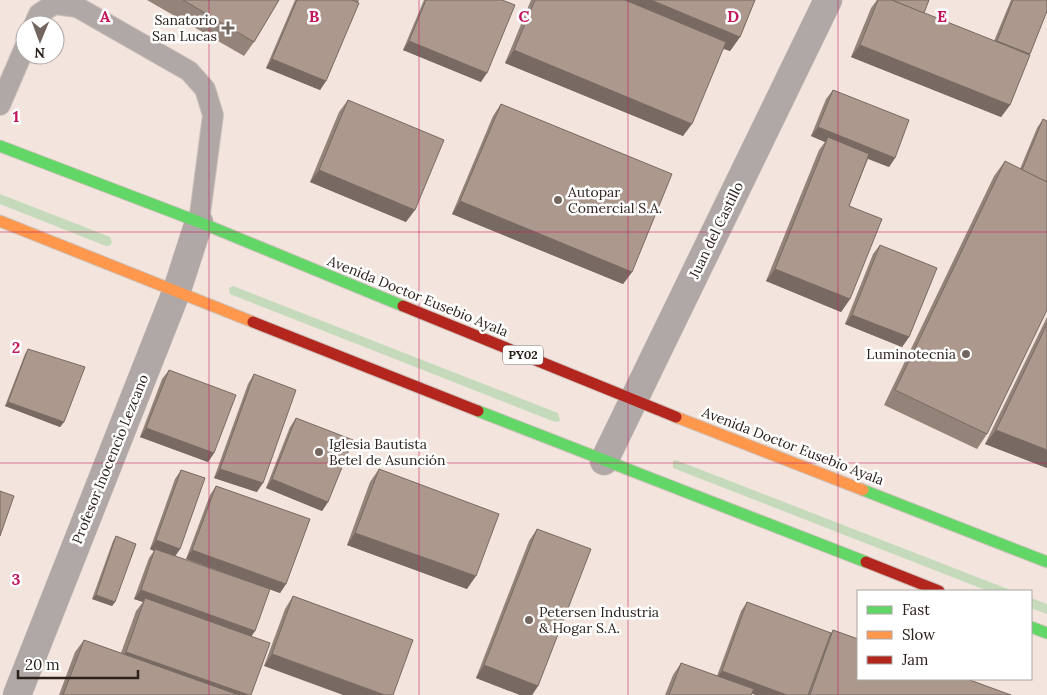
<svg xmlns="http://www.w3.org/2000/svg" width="1047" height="695" viewBox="0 0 1047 695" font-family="Lora,serif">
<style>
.green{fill:#c4dabb}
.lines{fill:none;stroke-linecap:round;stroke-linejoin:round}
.lane-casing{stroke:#cec3bc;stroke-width:22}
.street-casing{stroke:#cec3bc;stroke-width:29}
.fast-casing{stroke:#cec3bc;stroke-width:13}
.slow-casing{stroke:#cec3bc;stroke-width:13}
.jam-casing{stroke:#cec3bc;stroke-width:13}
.lane{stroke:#afa8a6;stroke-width:20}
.street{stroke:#afa8a6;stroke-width:28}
.fast{stroke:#63d668;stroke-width:11}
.slow{stroke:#ff974d;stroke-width:11}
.jam{stroke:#b3261e;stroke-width:11}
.wall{fill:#948379}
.shaded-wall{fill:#786a63}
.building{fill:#ac988d;stroke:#786a63}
.grid{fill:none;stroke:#c2185b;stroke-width:1;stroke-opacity:0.55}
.poi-dot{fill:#72665f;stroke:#fff;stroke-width:2}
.labels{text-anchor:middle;stroke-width:5;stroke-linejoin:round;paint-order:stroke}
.shield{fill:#fff;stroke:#6c645f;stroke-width:1}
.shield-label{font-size:12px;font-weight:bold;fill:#2d211b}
.poi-label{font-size:14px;fill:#2d211b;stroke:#fff;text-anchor:start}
.street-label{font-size:14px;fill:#2d211b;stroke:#fff}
.grid-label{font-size:16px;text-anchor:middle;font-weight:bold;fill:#c2185b;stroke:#fff;stroke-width:5;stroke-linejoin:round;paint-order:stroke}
</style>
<rect width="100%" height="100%" fill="#f3e5dd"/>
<g class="green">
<polygon points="0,194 110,237 112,243 109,246 106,246 0,204"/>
<polygon points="233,286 558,413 560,421 555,422 230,294 229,288"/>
<polygon points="676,460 1013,591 988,591 673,468 673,461"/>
<polygon points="1031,598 1047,604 1047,614 1031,608"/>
</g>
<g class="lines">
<defs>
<g id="lane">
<polyline points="34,25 39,14 54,4 77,7 189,71 205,89 213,115 199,222"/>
<polyline points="0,105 25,47"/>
</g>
<g id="street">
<polyline points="604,461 828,0"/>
<polyline points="17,695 177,290 199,222"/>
</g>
<g id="fast">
<polyline points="0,146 199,222 403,306"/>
<polyline points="478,411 866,562"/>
<polyline points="863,490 1047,562"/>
<polyline points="1031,627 1047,633"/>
</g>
<g id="slow">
<polyline points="0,221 253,322"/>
<polyline points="676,417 863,490"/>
</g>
<g id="jam">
<polyline points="403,306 676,417"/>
<polyline points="253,322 478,411"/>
<polyline points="866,562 939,591"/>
</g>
</defs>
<use href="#lane" class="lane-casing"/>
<use href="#street" class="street-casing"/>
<use href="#fast" class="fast-casing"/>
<use href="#slow" class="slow-casing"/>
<use href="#jam" class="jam-casing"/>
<use href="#lane" class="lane"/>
<use href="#street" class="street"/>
<use href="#fast" class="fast"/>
<use href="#slow" class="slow"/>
<use href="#jam" class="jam"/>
</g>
<g class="wall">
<polygon points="147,0 279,0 254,42 244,56"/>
<polygon points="295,0 359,0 326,81 320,90 266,68"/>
<polygon points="424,0 502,0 481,82 403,50"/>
<polygon points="531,0 755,0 740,37 730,51 723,49 683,136 505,63"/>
<polygon points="877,0 929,0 924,13 994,41 1011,0 1047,0 1029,55 1010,105 1001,117 851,57 871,8"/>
<polygon points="833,90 895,158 889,167 868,159 849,206 850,299 841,312 766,281 819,150 825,142 811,136 826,99"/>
<polygon points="348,100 406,222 310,182 339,112"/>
<polygon points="501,104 632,272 623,284 452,214 493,116"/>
<polygon points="1043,119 987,434 977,449 884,405 994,176 1005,161 1020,169 1037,128"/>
<polygon points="880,245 909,337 902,347 845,324 873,254"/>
<polygon points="1047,317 1047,468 985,444"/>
<polygon points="28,349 64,422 60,427 5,406 25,354"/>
<polygon points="169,370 214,453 208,462 140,437 162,379"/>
<polygon points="254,374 257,492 214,478 248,384"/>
<polygon points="296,418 328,502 322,511 266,488 290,427"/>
<polygon points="379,469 467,589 347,545 370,482"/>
<polygon points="181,470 180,549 175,556 255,631 251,636 251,695 59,695 75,652 84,640 121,653 136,611 143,602 134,599 149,558 154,551 150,549 175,479"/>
<polygon points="216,486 286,584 280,593 186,559 210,495"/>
<polygon points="537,529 538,686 532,695 520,695 476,678 529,541"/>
<polygon points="116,536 115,602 112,606 92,599 113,541"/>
<polygon points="293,596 413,640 264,666 285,609"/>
<polygon points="747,602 831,633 833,630 1011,695 756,695 752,694 751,695 665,695 673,675 681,663 717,676 741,611"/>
</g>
<g class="shaded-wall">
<polygon points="606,0 651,0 740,37 730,51"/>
<polygon points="409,41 487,73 481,82 403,50"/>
<polygon points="997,41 1030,54 1023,63 991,50"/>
<polygon points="860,45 1010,105 1001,117 851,57"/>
<polygon points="514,50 692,124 683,136 505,63"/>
<polygon points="272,59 326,81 320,90 266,68"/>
<polygon points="818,127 895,158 889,167 826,142 828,137 825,142 811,136"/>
<polygon points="319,170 415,210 406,222 310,182"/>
<polygon points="460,201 632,272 623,284 452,214"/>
<polygon points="775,269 850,299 841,312 766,281"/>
<polygon points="852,315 909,337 902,347 845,324"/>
<polygon points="8,402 64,422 60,427 5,406"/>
<polygon points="146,428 214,453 208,462 140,437"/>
<polygon points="996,430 1047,450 1047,468 985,444"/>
<polygon points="220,469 263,483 257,492 214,478"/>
<polygon points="272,479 328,502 322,511 266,488"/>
<polygon points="355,533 476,576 467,589 347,545"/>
<polygon points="156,540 180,549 174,558 155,549 154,551 150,549"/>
<polygon points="192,550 286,584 280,593 186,559"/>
<polygon points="141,590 255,631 249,640 145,598 143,602 134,599"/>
<polygon points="96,595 115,602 112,606 92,599"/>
<polygon points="126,652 249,695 205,695 117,664"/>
<polygon points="272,654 385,695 343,695 264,666"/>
<polygon points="484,665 538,686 532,695 520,695 476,678"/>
<polygon points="722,671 787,695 756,695 715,680"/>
</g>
<g class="building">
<polygon points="183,0 279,0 254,42"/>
<polygon points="297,0 352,0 359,3 326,81 272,59"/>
<polygon points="426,0 502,0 515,5 487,73 409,41"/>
<polygon points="535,0 625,0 726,42 692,124 514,50"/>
<polygon points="651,0 755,0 740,37"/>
<polygon points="878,0 892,0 1030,55 1010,105 860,45"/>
<polygon points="892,0 929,0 924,13"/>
<polygon points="1013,0 1047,0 1047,11 1030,54 997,41"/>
<polygon points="833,90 909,120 895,158 818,127"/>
<polygon points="348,100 444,140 415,210 319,170"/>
<polygon points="501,104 672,174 632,272 460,201"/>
<polygon points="1043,119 1047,121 1047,182 1022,170"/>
<polygon points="828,137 869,154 849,206 882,219 850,299 775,269"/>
<polygon points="1005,161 1047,182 1047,310 987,434 895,390"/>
<polygon points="880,245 937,268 909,337 852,315"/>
<polygon points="1047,324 1047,450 996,430"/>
<polygon points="28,349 85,367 64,422 8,402"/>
<polygon points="169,370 236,395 214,453 146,428"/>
<polygon points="254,374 296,390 263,483 220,469"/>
<polygon points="296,418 353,440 328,502 272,479"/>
<polygon points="379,469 499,514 476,576 355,533"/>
<polygon points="181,470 205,478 180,549 156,540"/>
<polygon points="216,486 310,519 286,584 192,550"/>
<polygon points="0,491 14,496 0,536"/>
<polygon points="537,529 591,549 538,686 484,665"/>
<polygon points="116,536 136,544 115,602 96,595"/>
<polygon points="155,549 270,589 255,631 141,590"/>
<polygon points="293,596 413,640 393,695 385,695 272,654"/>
<polygon points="145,598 270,643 251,695 249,695 126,652"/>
<polygon points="747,602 831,633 808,695 787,695 722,671"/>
<polygon points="833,630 858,639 858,679 967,679 1011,695 810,695"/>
<polygon points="84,640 239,695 63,695"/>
<polygon points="681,663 754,689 751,695 669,695"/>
</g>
<path class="grid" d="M 209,0 L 209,695M 419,0 L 419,695M 628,0 L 628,695M 838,0 L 838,695M 0,232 L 1047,232M 0,463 L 1047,463"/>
<g class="poi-dot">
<path d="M225.5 20.5h5v5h5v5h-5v5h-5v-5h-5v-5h5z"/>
<circle cx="558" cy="200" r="5"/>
<circle cx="966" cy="354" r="5"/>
<circle cx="319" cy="452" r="5"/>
<circle cx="529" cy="620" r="5"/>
</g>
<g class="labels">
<rect class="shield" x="503" y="345.5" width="40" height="19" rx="4"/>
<g class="shield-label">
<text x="523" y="359">PY02</text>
</g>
<g class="poi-label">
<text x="217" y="25" text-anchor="end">Sanatorio<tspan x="217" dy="16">San Lucas</tspan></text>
<text x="568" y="197">Autopar<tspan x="568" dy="16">Comercial S.A.</tspan></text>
<text x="956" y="359" text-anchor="end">Luminotecnia</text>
<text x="329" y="449">Iglesia Bautista<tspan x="329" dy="16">Betel de Asunción</tspan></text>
<text x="539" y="617">Petersen Industria<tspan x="539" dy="16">&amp; Hogar S.A.</tspan></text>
</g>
<g class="street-label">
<text transform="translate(716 230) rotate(-64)" y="5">Juan del Castillo</text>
<text transform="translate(418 296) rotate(22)" y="5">Avenida Doctor Eusebio Ayala</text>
<text transform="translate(793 446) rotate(21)" y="5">Avenida Doctor Eusebio Ayala</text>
<text transform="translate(110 459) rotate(-68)" y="5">Profesor Inocencio Lezcano</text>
</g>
</g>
<g class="grid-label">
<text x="105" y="22">A</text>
<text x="314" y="22">B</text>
<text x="524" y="22">C</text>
<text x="733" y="22">D</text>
<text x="942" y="22">E</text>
<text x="16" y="122">1</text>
<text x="16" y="353">2</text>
<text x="16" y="585">3</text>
</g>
<rect x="857" y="590" width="175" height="90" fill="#ffffff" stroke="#aba6a4"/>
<rect x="867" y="606" width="25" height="8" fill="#63d668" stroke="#aba6a4"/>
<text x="902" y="615" font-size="15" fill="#2d211b">Fast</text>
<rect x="867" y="631" width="25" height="8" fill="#ff974d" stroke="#aba6a4"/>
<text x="902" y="640" font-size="15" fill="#2d211b">Slow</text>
<rect x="867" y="656" width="25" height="8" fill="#b3261e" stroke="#aba6a4"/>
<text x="902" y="665" font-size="15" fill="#2d211b">Jam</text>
<g transform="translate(40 40) rotate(181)"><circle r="24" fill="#ffffff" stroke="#aba6a4"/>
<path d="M0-4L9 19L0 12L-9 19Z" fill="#72665f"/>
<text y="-8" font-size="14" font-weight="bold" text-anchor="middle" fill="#2d211b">N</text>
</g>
<path d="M18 670v8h120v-8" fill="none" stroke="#2d211b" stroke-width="2.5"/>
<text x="25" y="670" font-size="15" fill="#2d211b" stroke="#ffffff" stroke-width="4" paint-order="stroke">20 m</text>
</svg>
